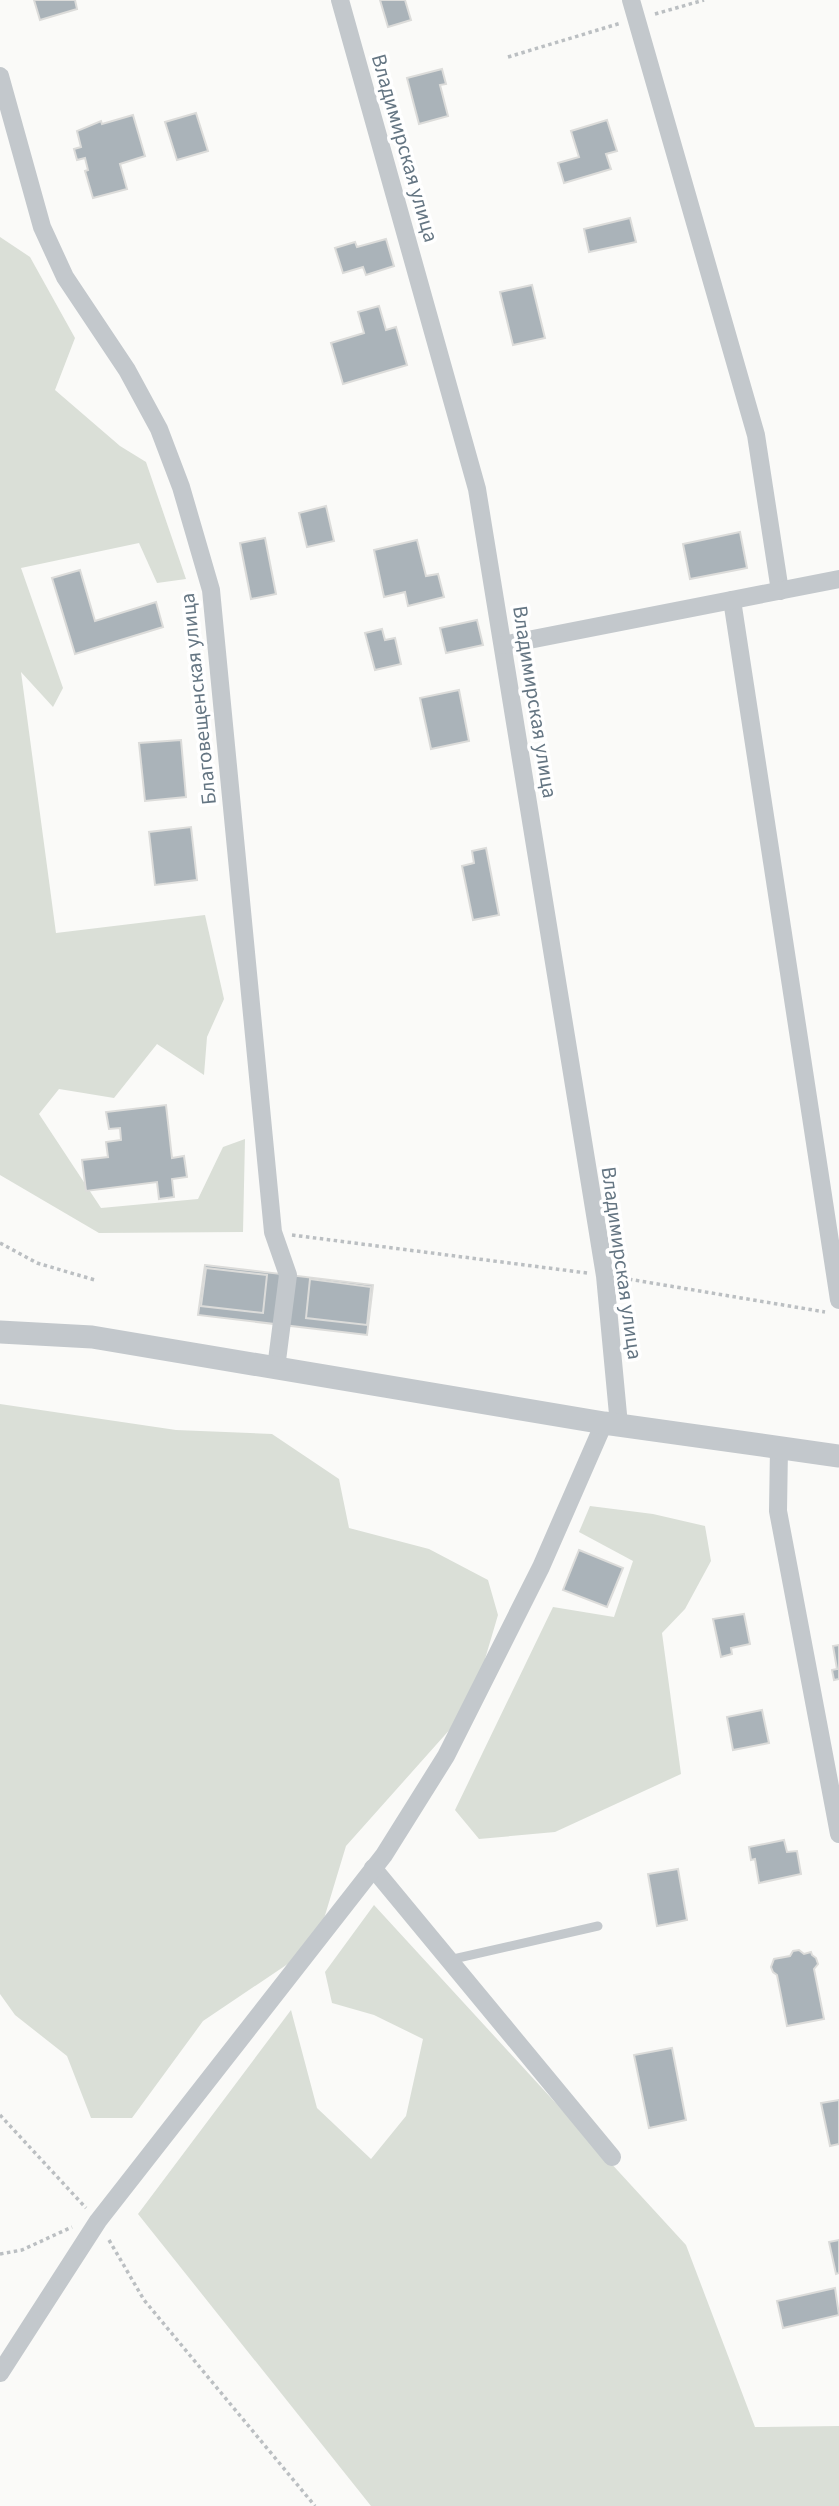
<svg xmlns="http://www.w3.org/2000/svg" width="839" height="2506" viewBox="0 0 839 2506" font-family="'Source Sans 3',sans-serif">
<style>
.green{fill:#dadfd7}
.building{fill:#aab3b9;stroke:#dcdcda;stroke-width:2}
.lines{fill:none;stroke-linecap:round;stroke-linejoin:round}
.path{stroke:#bbbfc2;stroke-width:3.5;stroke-dasharray:3.5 3.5;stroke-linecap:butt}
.service{stroke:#c3c8cc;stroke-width:9}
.minor{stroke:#c3c8cc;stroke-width:18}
.tertiary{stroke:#c3c8cc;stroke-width:23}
.labels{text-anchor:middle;stroke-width:7;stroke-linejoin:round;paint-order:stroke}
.street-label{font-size:21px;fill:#657683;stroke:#fff}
</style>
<rect width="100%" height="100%" fill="#fafaf8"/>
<g class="green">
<polygon points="0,237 30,257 75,338 55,390 120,446 146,462 186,579 157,583 139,543 21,568 63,688 53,707 21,672 56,933 205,915 224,999 207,1037 204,1075 157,1044 114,1098 59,1089 39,1114 101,1208 198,1199 223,1147 245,1139 243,1232 99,1233 0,1175"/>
<polygon points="0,1404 176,1430 272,1434 339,1479 349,1528 429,1549 488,1580 498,1615 485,1659 485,1690 346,1846 316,1945 203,2021 132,2118 91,2118 67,2056 15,2015 0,1994"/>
<polygon points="590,1506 653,1514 705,1526 711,1561 685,1609 662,1633 681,1774 555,1832 479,1839 455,1810 553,1607 614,1617 633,1561 579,1532"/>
<polygon points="374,1905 686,2245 755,2427 839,2426 839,2506 371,2506 138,2214 291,2010 317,2108 371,2159 406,2116 423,2039 374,2015 332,2003 325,1972"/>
</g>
<g class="building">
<polygon points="34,0 75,0 77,9 40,20"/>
<polygon points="380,0 405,0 411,20 388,27"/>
<polygon points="442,69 446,84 440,85 448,116 419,124 407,78"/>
<polygon points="196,113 208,151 177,160 165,122"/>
<polygon points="133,115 145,156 120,164 127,189 93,198 85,171 88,170 85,158 77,160 74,149 81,147 77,131 101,121 102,124"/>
<polygon points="607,120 617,151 606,154 611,169 564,183 558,163 579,157 571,131"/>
<polygon points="630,218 636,242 589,252 584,229"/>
<polygon points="386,239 394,266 366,275 363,267 343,273 335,248 355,242 357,247"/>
<polygon points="532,285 545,338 513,345 500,292"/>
<polygon points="379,306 386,330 396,327 407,365 343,384 331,343 364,333 358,312"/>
<polygon points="326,506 334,541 307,547 299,513"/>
<polygon points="740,532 747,568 690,579 683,544"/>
<polygon points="265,538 276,594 251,599 240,543"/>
<polygon points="417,540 426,576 438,574 444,597 408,606 405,592 384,597 374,550"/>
<polygon points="80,570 95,621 156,602 163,627 75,654 52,578"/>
<polygon points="477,620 483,645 446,653 440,628"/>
<polygon points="382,629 385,640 395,638 401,664 375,670 365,633"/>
<polygon points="459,690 469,741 431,749 420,698"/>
<polygon points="181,740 186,797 145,801 139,743"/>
<polygon points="191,827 197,880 155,885 149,832"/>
<polygon points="486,848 499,915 473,920 462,866 474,863 472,851"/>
<polygon points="166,1105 172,1158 184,1156 187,1177 172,1179 174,1197 159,1199 157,1182 86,1191 82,1160 108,1157 106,1142 121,1140 120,1128 109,1129 106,1112"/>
<polygon points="205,1265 373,1285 367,1335 198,1315"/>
<polygon points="206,1268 267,1275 263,1313 201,1306"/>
<polygon points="310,1279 371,1287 367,1325 306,1318"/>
<polygon points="579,1550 623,1568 607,1607 563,1590"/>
<polygon points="744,1614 750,1644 731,1648 732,1654 721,1657 713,1619"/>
<polygon points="839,1645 839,1679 834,1680 832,1670 837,1669 833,1646"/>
<polygon points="762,1710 769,1743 733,1750 727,1717"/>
<polygon points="784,1840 787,1852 797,1851 801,1874 759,1883 755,1859 751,1860 749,1847"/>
<polygon points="678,1869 687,1920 657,1926 648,1874"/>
<polygon points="799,1950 804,1954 811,1952 812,1955 816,1958 818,1964 814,1969 824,2019 787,2026 777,1975 773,1972 771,1967 774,1959 790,1956 793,1951"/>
<polygon points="672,2048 686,2120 649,2128 634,2055"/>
<polygon points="839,2100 839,2144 830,2146 821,2103"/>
<polygon points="839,2240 839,2273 836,2274 829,2242"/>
<polygon points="835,2288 839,2315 783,2328 777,2301"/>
</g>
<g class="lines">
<g class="path">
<polyline points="655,14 704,0"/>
<polyline points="508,57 621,23"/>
<polyline points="292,1235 587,1273"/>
<polyline points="0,1243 37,1263 95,1280"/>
<polyline points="622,1278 825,1312"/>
<polyline points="0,2115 86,2208"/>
<polyline points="109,2240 144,2300 315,2506"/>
<polyline points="0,2254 22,2250 72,2227"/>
</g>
<polyline class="service" points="449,1960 598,1926"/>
<g class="minor">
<polyline points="340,0 477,489 605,1276 619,1425"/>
<polyline points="631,0 756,435 780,591"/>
<polyline points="0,76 42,227 65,277 127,370 159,429 181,487 211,590 273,1232 288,1275 276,1368"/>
<polyline points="732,600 839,1300"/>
<polyline points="503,645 839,579"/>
<polyline points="779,1448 778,1511 839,1834"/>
<polyline points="373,1868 612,2157"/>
<polyline points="0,2373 98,2221 384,1855 446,1756 541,1567 604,1423"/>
</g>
<polyline class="tertiary" points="0,1332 92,1337 604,1423 839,1456"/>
</g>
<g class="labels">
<g class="street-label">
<text transform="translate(405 148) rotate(74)" y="7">Владимирская улица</text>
<text transform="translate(198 699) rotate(-96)" y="7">Благовещенская улица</text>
<text transform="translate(535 702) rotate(81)" y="7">Владимирская улица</text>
<text transform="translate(622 1263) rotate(82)" y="7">Владимирская улица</text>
</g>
</g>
</svg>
